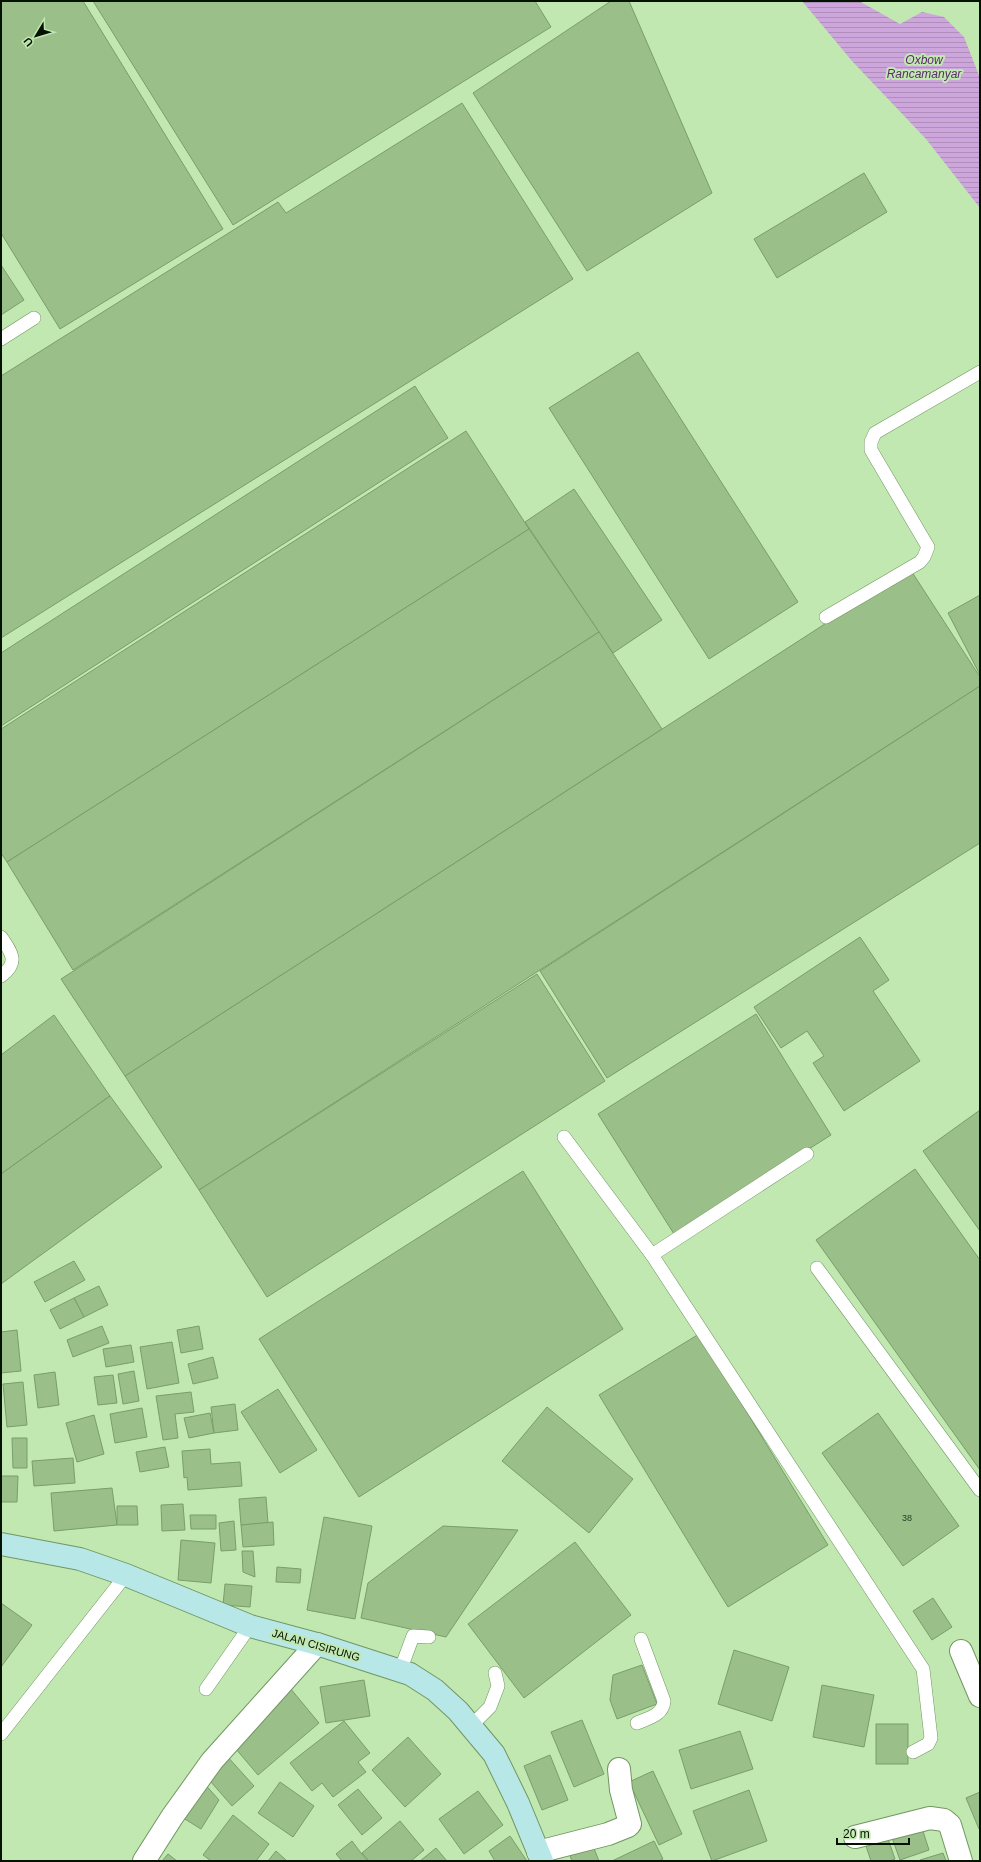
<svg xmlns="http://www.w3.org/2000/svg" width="981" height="1862" viewBox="0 0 981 1862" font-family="Arial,sans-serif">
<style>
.water{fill:url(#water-rules)}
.building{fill:#9abf89;stroke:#799e69}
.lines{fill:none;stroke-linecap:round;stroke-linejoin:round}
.service-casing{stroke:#729662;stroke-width:14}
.minor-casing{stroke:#729662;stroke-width:24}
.secondary-casing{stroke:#729662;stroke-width:24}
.service{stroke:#fff;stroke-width:13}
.minor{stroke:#fff;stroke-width:22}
.secondary{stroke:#b7e7e7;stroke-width:22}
.labels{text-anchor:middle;stroke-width:4;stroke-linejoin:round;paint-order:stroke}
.number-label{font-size:9px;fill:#2a3c23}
.street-label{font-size:11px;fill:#051101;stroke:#c1e8b0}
.water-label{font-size:12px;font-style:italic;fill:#5a2b6a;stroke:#c1e8b0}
</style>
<defs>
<pattern id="water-rules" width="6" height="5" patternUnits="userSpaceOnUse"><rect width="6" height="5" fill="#cda6dc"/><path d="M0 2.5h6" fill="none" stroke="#af8ebb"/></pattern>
</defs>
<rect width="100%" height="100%" fill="#c1e8b0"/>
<polygon class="water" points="802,1 859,1 900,24 922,12 944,17 964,37 980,78 980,208 926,139 852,61"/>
<g class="building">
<polygon points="1,1 83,1 223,229 60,329 1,233"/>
<polygon points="93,1 535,1 551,27 233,225"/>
<polygon points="611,1 629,1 712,193 587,271 473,93"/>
<polygon points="462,103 573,279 1,638 1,376 278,202 286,213"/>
<polygon points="864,173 887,212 777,278 754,239"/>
<polygon points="1,265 24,300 1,315"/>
<polygon points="638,352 798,602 709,659 549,408"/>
<polygon points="415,386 448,438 1,726 1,653"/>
<polygon points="466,431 529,529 7,862 1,853 1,729"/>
<polygon points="574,489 662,620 613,653 525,522"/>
<polygon points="529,529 599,632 73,970 7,862"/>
<polygon points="910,569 980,677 980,686 199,1190 125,1076"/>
<polygon points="980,595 980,675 948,613"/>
<polygon points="599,632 662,729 125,1076 61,979"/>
<polygon points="980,686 980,843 607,1078 540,971"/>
<polygon points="860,937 889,980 873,991 920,1061 844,1111 813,1063 824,1056 807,1031 781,1048 754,1007"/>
<polygon points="537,974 605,1081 267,1297 199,1190"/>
<polygon points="756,1014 831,1135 674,1234 598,1114"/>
<polygon points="54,1015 110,1096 1,1174 1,1055"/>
<polygon points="110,1096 162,1167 1,1284 1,1174"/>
<polygon points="980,1110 980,1231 923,1151"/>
<polygon points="915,1169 980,1260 980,1470 816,1240"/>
<polygon points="523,1171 623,1329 359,1497 259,1339"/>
<polygon points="74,1261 85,1280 45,1302 34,1282"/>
<polygon points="99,1286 108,1305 84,1317 74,1298"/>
<polygon points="74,1298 84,1317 60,1329 50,1310"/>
<polygon points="102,1326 109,1343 73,1357 67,1340"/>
<polygon points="199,1326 203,1349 181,1353 177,1330"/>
<polygon points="17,1330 21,1371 1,1373 1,1332"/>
<polygon points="699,1334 828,1545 728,1607 599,1395"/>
<polygon points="172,1342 179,1383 147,1389 140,1347"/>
<polygon points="131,1345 134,1362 106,1367 103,1349"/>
<polygon points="213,1357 218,1378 193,1384 188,1364"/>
<polygon points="134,1371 139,1401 123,1404 118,1374"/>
<polygon points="55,1372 59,1405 38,1408 34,1375"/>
<polygon points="113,1375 117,1403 98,1405 94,1377"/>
<polygon points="23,1382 27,1425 7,1427 3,1384"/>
<polygon points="278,1389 317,1450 280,1473 241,1412"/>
<polygon points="191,1392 194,1412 175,1414 178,1438 163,1440 156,1396"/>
<polygon points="235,1404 238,1430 214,1433 211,1407"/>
<polygon points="547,1407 633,1479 589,1533 502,1461"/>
<polygon points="142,1408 147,1437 115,1443 110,1414"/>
<polygon points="210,1413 214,1433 189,1438 184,1418"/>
<polygon points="878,1413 959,1526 903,1566 822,1453"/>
<polygon points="94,1415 104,1454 77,1462 66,1423"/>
<polygon points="12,1438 27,1438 27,1468 13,1468"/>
<polygon points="165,1447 169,1467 140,1472 136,1452"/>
<polygon points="210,1449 211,1464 240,1462 242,1486 188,1490 187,1477 184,1478 182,1451"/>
<polygon points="73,1458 75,1483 34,1486 32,1461"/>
<polygon points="1,1476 18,1476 17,1502 1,1502"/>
<polygon points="112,1488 117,1525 54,1531 51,1493"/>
<polygon points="266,1497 268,1523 241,1525 239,1499"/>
<polygon points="183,1504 185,1530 162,1531 161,1505"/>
<polygon points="117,1506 137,1506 138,1525 117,1525"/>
<polygon points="190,1515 216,1515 216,1529 191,1529"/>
<polygon points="324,1517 372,1526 355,1619 307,1610"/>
<polygon points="234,1521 236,1550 221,1551 219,1523"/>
<polygon points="273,1522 274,1545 243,1547 241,1525"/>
<polygon points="443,1526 518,1530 446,1637 361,1618 368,1583"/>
<polygon points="181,1540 215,1543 211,1583 178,1580"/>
<polygon points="575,1542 631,1615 524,1698 468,1624"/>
<polygon points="242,1551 253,1551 255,1577 243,1572"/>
<polygon points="277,1567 301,1569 300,1583 276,1582"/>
<polygon points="225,1584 252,1586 250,1607 223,1605"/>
<polygon points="933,1598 952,1627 932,1640 913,1611"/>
<polygon points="1,1603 32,1625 1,1667"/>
<polygon points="734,1650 789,1667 772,1721 718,1704"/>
<polygon points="642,1665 657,1704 617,1719 610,1700 613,1675"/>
<polygon points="364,1680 370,1716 326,1723 320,1687"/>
<polygon points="822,1685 874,1695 864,1747 813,1737"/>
<polygon points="290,1688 319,1723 258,1775 230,1742"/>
<polygon points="582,1720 604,1774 574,1787 551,1732"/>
<polygon points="344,1721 370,1753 358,1762 366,1772 333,1797 322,1783 312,1791 290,1763"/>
<rect x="876" y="1724" width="32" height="40"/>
<polygon points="740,1731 753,1769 691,1789 679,1750"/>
<polygon points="408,1737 441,1774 405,1807 372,1770"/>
<polygon points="226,1755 254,1786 232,1806 204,1774"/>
<polygon points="550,1755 568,1800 542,1810 524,1766"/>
<polygon points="653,1771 682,1834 659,1845 629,1782"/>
<polygon points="201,1780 219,1800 201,1829 180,1816"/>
<polygon points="280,1782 314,1806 293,1837 258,1813"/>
<polygon points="358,1789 382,1818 362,1835 338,1805"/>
<polygon points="749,1790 767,1841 712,1861 693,1811"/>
<polygon points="478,1791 503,1825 464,1854 439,1819"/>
<polygon points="980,1792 980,1828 979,1829 966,1798"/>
<polygon points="233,1815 269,1844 256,1861 211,1861 203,1855"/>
<polygon points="400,1821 424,1850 411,1861 369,1861 362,1853"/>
<polygon points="921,1825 929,1850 900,1860 891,1835"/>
<polygon points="510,1836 527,1861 495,1861 489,1851"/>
<polygon points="887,1836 895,1859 890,1861 871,1861 865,1843"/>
<polygon points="352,1841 361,1853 368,1861 342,1861 336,1854"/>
<polygon points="654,1841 663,1859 659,1861 612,1861"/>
<polygon points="593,1846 599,1861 572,1861 570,1856"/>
<polygon points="436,1848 447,1861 420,1861"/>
<polygon points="276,1851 287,1861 268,1861"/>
<polygon points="943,1853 946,1861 921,1861 920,1860"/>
<polygon points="168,1854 177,1861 162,1861"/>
</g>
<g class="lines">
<defs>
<g id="service">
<polyline points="1,339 34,318"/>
<polyline points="826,617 920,562 924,557 928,547 871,450 871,442 875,433 980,372"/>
<path d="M 1,937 C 11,952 20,962 1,976"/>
<polyline points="564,1137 652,1255"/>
<polyline points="807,1154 652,1255 923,1669 931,1738 928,1744 913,1752"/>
<polyline points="817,1268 980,1490"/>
<polyline points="400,1671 413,1636 429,1637"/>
<polyline points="206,1689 250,1626"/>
<path d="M 637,1723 C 649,1718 663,1715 664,1701 L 641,1639"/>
<polyline points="471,1726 490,1707 498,1686 495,1673"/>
<polyline points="1,1734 126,1575"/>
</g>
<g id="minor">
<polyline points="961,1651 980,1696"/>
<polyline points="855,1837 930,1818 944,1820 950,1825 961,1861"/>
<polyline points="538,1852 608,1834 628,1826 630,1824 621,1790 619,1769"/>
<polyline points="144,1861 172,1817 212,1761 317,1644"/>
</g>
<polyline id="secondary" points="1,1544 80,1559 126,1575 250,1626 317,1644 410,1674 435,1690 458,1711 494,1754 518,1803 542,1861"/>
</defs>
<use href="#service" class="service-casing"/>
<use href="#minor" class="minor-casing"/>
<use href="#secondary" class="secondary-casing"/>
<use href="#service" class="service"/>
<use href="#minor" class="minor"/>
<use href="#secondary" class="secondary"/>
</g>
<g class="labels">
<g class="number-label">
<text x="907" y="1521">38</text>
</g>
<g class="street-label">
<text transform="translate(316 1645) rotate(16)" y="4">JALAN CISIRUNG</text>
</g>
<g class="water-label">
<text x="924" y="64">Oxbow<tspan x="924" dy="14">Rancamanyar</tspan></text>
</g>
</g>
<rect width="981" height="1862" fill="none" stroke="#051101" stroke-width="4"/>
<g transform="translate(36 36) rotate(232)" stroke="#c1e8b0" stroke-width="3" paint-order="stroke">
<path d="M0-3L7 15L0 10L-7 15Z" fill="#051101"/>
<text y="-6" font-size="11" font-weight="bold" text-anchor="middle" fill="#051101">U</text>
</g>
<path d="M837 1838v6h72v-6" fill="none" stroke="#051101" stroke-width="2"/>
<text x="843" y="1838" font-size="12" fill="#051101" stroke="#c1e8b0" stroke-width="3" paint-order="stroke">20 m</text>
</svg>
